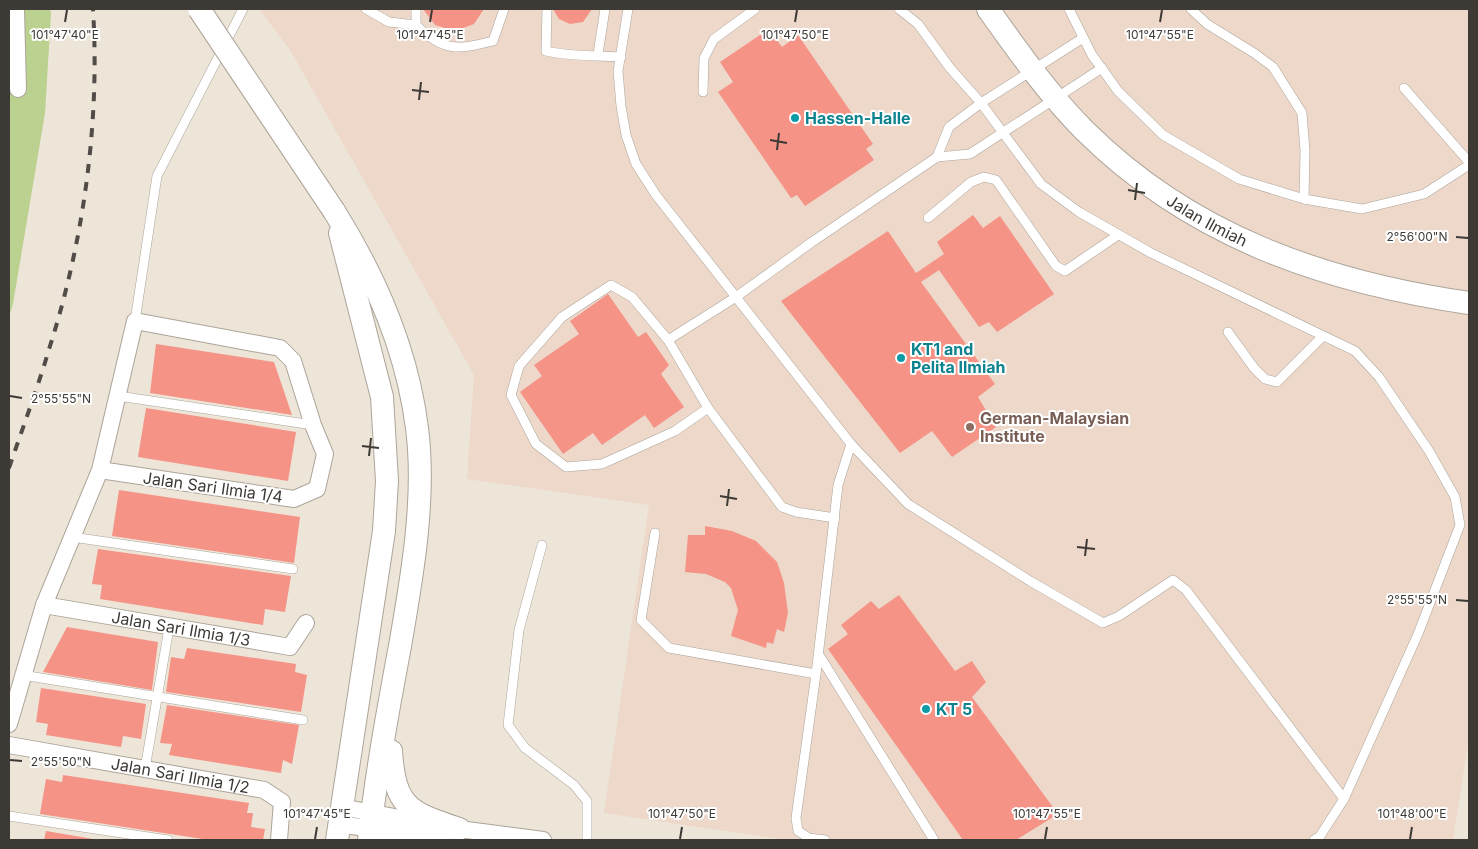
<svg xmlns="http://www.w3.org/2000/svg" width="1478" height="849" viewBox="0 0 1478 849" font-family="Inter,sans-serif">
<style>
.education{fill:#edd8ca}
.green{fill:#bad18f}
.building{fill:#f49386}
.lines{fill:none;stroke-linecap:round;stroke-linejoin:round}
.lane-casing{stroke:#aca499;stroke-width:10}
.street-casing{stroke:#aca499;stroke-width:18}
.secondary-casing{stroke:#aca499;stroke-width:24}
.lane{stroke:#fff;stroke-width:9}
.street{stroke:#fff;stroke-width:16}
.secondary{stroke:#fff;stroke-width:22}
.rail{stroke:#514c47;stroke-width:4;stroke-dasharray:9 9;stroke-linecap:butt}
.secondary-bridge-casing{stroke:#aca499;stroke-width:24;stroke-linecap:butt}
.secondary-bridge{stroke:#fff;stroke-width:22}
.ticks{fill:none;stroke:#3d3935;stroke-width:2}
.culture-dot{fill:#0f9aa8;stroke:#fff;stroke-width:2}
.education-dot{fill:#8d6e63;stroke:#fff;stroke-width:2}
.labels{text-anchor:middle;stroke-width:4;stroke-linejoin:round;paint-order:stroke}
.culture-label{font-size:16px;font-weight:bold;fill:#0d838f;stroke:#fff;text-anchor:start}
.street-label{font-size:16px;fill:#3d3935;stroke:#fff}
.education-label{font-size:16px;font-weight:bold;fill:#785e54;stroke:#fff;text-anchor:start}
.ticks-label{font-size:12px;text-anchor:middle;fill:#3d3935;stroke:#fff;stroke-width:4;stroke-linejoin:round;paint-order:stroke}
</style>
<rect width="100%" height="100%" fill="#eee5d9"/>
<polygon class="education" points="259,9 1469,9 1469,737 1453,840 785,840 604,813 649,505 467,479 474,375 290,50"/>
<polygon class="green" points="9,9 50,9 51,14 45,113 13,304 9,317"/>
<g class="building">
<polygon points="423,9 484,9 474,24 455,31 435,25"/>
<polygon points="553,9 592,9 583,22 570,24 559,19"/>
<polygon points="769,29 782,47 798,35 873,144 866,149 874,160 805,206 797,195 791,198 718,92 733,82 720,62"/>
<polygon points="973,215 983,228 1000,216 1054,294 997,332 989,322 979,327 939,270 921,282 995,384 978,397 996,427 952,457 932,431 900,453 781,301 888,231 916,273 944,254 937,242"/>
<polygon points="608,294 638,337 646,332 669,365 661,374 684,407 654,428 645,415 602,445 593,433 563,454 520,392 542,376 534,365 579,334 570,321"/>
<polygon points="156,344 274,362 292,415 150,393"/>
<polygon points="146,408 296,432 288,481 138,457"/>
<polygon points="119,490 300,517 294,563 112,536"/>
<polygon points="705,526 732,531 756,541 777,562 784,583 788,613 784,632 777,629 773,644 767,642 766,648 731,636 738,610 731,588 725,582 706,574 685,572 688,535 705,535"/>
<polygon points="98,549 291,576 285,612 265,609 263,625 100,599 102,585 92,584"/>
<polygon points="899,595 955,671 972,661 986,682 972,697 1058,814 1016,840 963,840 828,649 848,634 841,625 871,601 879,609"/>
<polygon points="67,627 158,642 152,690 43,672"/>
<polygon points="187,648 296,664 295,672 307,675 301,712 166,692 171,657 184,659"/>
<polygon points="41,688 146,704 141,739 123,736 121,747 46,735 48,724 36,722"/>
<polygon points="167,705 299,725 292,764 283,760 281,773 169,755 172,744 160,743"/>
<polygon points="63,775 249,803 247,813 253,813 251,827 265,829 263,840 209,840 40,814 46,779 62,782"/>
<polygon points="46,831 93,839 93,840 44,840"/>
</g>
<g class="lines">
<defs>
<g id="lane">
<polyline points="366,9 389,22 416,25"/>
<path d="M 416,9 L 416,25 C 444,52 457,50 493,41 L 504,9"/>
<path d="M 547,9 L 546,51 C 572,57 595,55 621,57"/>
<polyline points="628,9 618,71 621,106 626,135 636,164 656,195 851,444 838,485 816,674 796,818 798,831 809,838 825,840"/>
<polyline points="899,9 918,24 950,68 981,103 1041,184 1079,212 1151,253 1355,351 1379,377 1429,451 1455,497 1460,525 1418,634 1344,799 1320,836 1314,840"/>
<polyline points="1069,9 1092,55 1118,91 1163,135 1239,179 1304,199 1362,209 1424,194 1469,165"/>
<polyline points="1191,9 1207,24 1254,53 1273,67 1302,113 1305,151 1304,199"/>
<polyline points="598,54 605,9"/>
<polyline points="1404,88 1469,162"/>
<polyline points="703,92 704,58 714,39 755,9"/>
<polyline points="937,157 949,127 981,103 1083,38"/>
<polyline points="928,218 971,182 984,177 996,180 1056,266 1065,271 1118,235"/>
<polyline points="135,321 157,176 243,9"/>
<polyline points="1228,332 1254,368 1265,379 1277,382 1323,336"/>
<polyline points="668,340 736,297 812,242 937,157 970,154 1102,68"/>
<polyline points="118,396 313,425"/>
<polyline points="708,408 675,431 602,464 566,467 536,444 511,395 519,366 562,317 611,285 632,297 668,340 708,408 782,507 796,512 835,518"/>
<polyline points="851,444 908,504 1030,581 1103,623 1119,616 1173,580 1186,590 1344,799"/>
<polyline points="655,533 641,620 669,648 816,674"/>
<polyline points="72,537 293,569"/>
<polyline points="542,545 519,630 508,725 525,748 574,785 587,801 587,840"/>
<polyline points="819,655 934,840"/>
<polyline points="22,675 303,720"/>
<polyline points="145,769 169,628"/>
<polyline points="9,816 168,840"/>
</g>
<g id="street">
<polyline points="16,9 18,89"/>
<path id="s1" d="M 44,605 L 290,647 L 306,623"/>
<polyline points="9,724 44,605 100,470 135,321 280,348 293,361 313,425 325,454 317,489 294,499 100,470"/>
<path id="s2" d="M 9,745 L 264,790 L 282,802 L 279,840"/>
<polyline points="341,807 459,829 543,840"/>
<polyline points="339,824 406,834"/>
</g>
<g id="secondary">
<path id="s3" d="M 988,9 C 1018,51 1048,94 1085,131 C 1191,236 1324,282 1469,303"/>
<path d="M 334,211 C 376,278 407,349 417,428 C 426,498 412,577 400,646 C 388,710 376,775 369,840"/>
<path d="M 391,751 C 395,807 408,812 459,829"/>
<polyline points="337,840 384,531 387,481 382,397 340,233"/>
<polyline points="390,840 398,837 442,839"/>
</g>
</defs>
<use href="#lane" class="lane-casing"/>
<use href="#street" class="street-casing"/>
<use href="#secondary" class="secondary-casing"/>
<use href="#lane" class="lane"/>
<use href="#street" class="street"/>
<use href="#secondary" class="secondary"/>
<path class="rail" d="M 9,468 C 23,427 38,387 50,346 C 84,239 100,121 93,9"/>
<defs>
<polyline id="secondary-bridge" points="199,9 334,211"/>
</defs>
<use href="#secondary-bridge" class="secondary-bridge-casing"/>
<use href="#secondary-bridge" class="secondary-bridge"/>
</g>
<path class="ticks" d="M 65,22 L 67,10M 430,22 L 432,10M 795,22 L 797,10M 1160,22 L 1162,10M 412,90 L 429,92M 419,100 L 421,82M 770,140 L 787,143M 777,150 L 779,133M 1128,190 L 1145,193M 1135,200 L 1137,183M 1456,237 L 1468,238M 10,396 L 22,398M 362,446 L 379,448M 369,456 L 371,438M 720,496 L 737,499M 727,506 L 729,489M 1077,547 L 1095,549M 1085,556 L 1087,539M 1456,600 L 1468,601M 10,760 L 22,761M 315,839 L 317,827M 680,839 L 682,827M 1045,839 L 1047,827M 1410,839 L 1412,827"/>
<g class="culture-dot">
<circle cx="795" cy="118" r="5"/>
<circle cx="901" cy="358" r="5"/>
<circle cx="926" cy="709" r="5"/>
</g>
<circle class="education-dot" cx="970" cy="427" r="5"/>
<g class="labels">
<g class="culture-label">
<text x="805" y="124">Hassen-Halle</text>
<text x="911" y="355">KT1 and<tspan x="911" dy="18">Pelita Ilmiah</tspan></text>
<text x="936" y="715">KT 5</text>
</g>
<g class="street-label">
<text dy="6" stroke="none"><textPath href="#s3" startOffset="308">Jalan Ilmiah</textPath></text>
<text transform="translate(213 487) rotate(8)" y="6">Jalan Sari Ilmia 1/4</text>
<text dy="6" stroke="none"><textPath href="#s1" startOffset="139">Jalan Sari Ilmia 1/3</textPath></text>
<text dy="6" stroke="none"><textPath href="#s2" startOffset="174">Jalan Sari Ilmia 1/2</textPath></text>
</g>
<g class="education-label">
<text x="980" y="424">German-Malaysian<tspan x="980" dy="18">Institute</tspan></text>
</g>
</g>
<g class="ticks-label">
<text x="65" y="39">101°47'40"E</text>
<text x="430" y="39">101°47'45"E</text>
<text x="795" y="39">101°47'50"E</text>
<text x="1160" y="39">101°47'55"E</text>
<text x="1417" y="241">2°56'00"N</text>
<text x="61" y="403">2°55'55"N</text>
<text x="1417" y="604">2°55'55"N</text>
<text x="61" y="766">2°55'50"N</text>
<text x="317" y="818">101°47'45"E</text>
<text x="682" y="818">101°47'50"E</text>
<text x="1047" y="818">101°47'55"E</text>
<text x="1412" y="818">101°48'00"E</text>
</g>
<rect width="1478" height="849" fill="none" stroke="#3d3935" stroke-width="20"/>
</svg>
